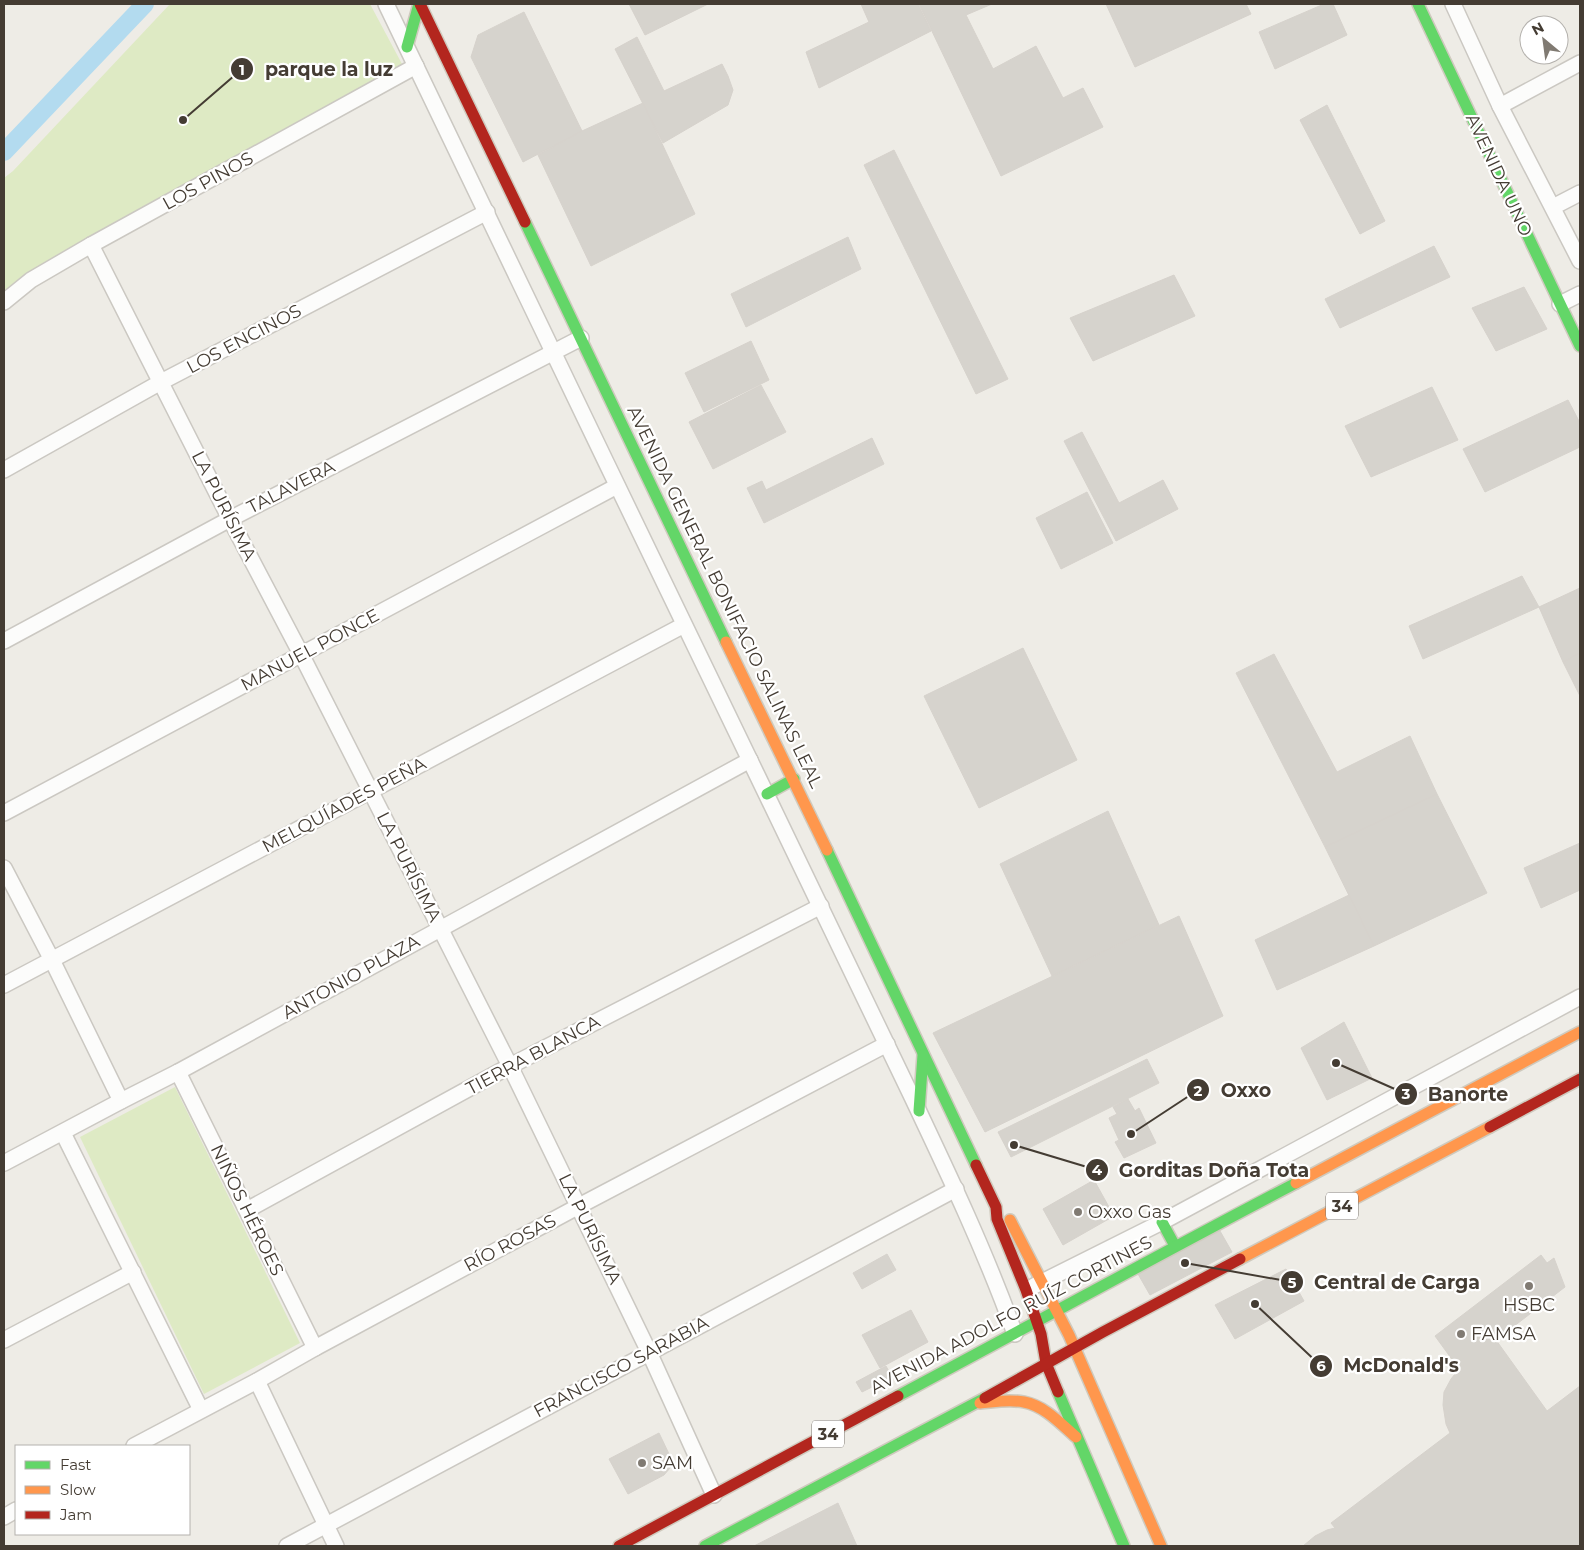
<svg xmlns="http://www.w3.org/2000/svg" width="1584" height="1550" viewBox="0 0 1584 1550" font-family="Montserrat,sans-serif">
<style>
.green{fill:#deeac4}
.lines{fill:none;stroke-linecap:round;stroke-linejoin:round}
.canal{stroke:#b3dbef;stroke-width:18}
.building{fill:#d6d3cd;stroke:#d6d2cc}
.street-casing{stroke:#cbc8c2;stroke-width:18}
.fast-casing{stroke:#cfcabe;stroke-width:14}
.slow-casing{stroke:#cfcabe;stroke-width:14}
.jam-casing{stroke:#cfcabe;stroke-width:14}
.street{stroke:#fcfcfb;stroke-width:15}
.fast{stroke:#63d668;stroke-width:11}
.slow{stroke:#ff974d;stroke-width:11}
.jam{stroke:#b3261e;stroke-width:11}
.poi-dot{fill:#807a72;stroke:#fff;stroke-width:2}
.labels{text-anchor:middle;stroke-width:4.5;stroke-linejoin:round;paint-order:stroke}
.shield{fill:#fff;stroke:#7c7670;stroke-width:1}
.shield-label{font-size:16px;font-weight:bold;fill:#443c33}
.street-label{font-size:18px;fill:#443c33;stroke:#fff}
.poi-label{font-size:18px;fill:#443c33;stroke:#fff;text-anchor:start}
.leader{fill:none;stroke:#443c33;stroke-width:2}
.callout-dot{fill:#443c33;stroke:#fff;stroke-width:2}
.mark-label{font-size:15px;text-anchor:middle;font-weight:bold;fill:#fff}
.callout-label{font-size:19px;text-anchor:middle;font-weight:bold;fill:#443c33;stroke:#fff;stroke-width:4.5;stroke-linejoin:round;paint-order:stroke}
</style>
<rect width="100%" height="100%" fill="#eeece6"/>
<g class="green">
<polygon points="170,4 370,4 402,64 91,245 4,302 4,178 13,171"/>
<polygon points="175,1087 300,1343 204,1394 80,1137"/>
</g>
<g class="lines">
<polyline class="canal" points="4,152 145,4"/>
</g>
<g class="building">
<polygon points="629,4 708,4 645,35"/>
<polygon points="861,4 918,4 931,31 819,88 806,52 869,22"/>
<polygon points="919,4 992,4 966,15 993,69 1036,46 1063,98 1083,88 1103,127 1001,176"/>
<polygon points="1106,4 1246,4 1251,14 1135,67"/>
<polygon points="1324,4 1333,4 1347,35 1275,69 1259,32"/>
<polygon points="524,12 582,131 523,162 471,57 478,35"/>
<polygon points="637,37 664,91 722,64 728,76 733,90 728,105 663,143 615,49"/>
<polygon points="643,103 695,214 591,266 538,155 582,131"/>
<polygon points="1327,105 1385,221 1360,234 1300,120"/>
<polygon points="894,150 1008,379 976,394 864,165"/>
<polygon points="848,237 861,269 746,327 731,294"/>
<polygon points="1434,246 1450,277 1340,328 1325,299"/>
<polygon points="1174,275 1195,316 1093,361 1070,318"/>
<polygon points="1524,287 1547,329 1496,351 1472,308"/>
<polygon points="751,341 769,380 704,412 685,373"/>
<polygon points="761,385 786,432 713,469 689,422"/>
<polygon points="1432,387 1458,440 1371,477 1345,426"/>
<polygon points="1568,400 1580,423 1580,447 1485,492 1463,449"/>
<polygon points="1082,432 1119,503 1163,480 1178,509 1116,541 1064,441"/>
<polygon points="872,438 884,464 764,523 747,488 762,481 766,490"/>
<polygon points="1087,492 1113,543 1061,569 1036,518"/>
<polygon points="1522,576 1539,607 1423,659 1409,626"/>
<polygon points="1580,588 1580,653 1563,662 1539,607"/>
<polygon points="1023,648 1077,760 979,808 924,696"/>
<polygon points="1580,653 1580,696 1563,662"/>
<polygon points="1274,654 1337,772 1410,736 1437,794 1325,847 1236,673"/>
<polygon points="1437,794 1487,893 1374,946 1325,847"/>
<polygon points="1108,811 1159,925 1052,976 1000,864"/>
<polygon points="1580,843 1580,890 1541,908 1524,868"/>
<polygon points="1349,895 1374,946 1277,990 1255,940"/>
<polygon points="1179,916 1223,1016 985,1132 933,1033"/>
<polygon points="1344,1022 1372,1078 1327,1100 1301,1048"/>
<polygon points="1147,1059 1159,1083 1011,1157 998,1132"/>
<polygon points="1128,1099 1135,1111 1139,1108 1156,1143 1124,1158 1115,1142 1119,1140 1109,1118 1117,1114 1113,1107"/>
<polygon points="1094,1180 1114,1216 1063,1245 1043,1209"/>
<polygon points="1220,1231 1232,1252 1150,1295 1138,1274"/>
<polygon points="887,1254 896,1270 862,1289 853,1273"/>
<polygon points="1541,1255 1547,1263 1554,1258 1565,1287 1496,1340 1547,1411 1580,1386 1580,1546 1303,1546 1315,1536 1327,1530 1335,1528 1331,1523 1450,1433 1446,1424 1443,1405 1444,1392 1451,1379 1459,1369 1435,1336"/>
<polygon points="1286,1269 1304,1301 1235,1339 1215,1305"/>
<polygon points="911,1310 928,1342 880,1368 862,1335"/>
<polygon points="886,1366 892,1377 862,1392 856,1382"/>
<polygon points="659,1433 670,1456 670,1468 664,1475 628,1494 609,1459"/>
<polygon points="838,1503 857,1546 754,1546"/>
</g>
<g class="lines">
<defs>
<g id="street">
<path d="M 386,4 C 510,261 633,520 758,777 C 810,883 861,990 912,1097 C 949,1175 986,1253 1015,1334"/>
<polyline points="1453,4 1500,106 1580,261"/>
<polyline points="1500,106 1580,63"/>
<polyline points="1553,207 1580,193"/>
<polyline points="91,245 230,519 301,654 510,1066 649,1352 714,1495"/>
<polyline points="4,302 31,280 91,245 416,66"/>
<polyline points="1560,304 1580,294"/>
<polyline points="4,470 161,382 487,212"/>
<polyline points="4,641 230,519 581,338"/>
<polyline points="4,813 617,486"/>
<polyline points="4,868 52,960 121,1101"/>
<polyline points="4,985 684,625"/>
<polyline points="178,1072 315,1348"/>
<polyline points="63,1133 201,1410"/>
<polyline points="4,1163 121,1101 178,1072 750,760"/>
<polyline points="247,1210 510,1066 821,906"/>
<polyline points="1034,1286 1162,1222 1580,997"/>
<polyline points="4,1340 133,1272"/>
<polyline points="257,1381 336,1546"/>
<polyline points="134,1446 257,1381 315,1348 579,1206 887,1044"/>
<polyline points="4,1517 16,1510"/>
<polyline points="287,1546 956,1189"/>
</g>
<g id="fast">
<polyline points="1418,4 1580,346"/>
<polyline points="407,47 419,4"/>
<polyline points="525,222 726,642"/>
<polyline points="767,794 794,779"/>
<polyline points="827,850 976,1165"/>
<polyline points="919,1111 923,1055"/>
<polyline points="1162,1222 1175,1246"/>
<polyline points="1058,1392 1124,1546"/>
<path d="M 898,1396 C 1031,1325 1162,1253 1296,1183"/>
<polyline points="705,1546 985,1398"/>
</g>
<g id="slow">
<polyline points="726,642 827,850"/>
<polyline points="1296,1183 1580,1032"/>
<polyline points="1010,1220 1069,1335 1161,1546"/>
<polyline points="1240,1259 1490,1127"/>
<path d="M 980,1403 C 994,1402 1009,1399 1024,1402 C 1045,1406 1061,1424 1076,1437"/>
</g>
<g id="jam">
<polyline points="420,4 525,222"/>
<polyline points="1490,1127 1580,1079"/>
<polyline points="976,1165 996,1207 997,1219 1026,1290 1041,1334 1046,1363 1058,1392"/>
<polyline points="985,1398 1103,1332 1240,1259"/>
<polyline points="619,1546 898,1396"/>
</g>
</defs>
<use href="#street" class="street-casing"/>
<use href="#fast" class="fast-casing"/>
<use href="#slow" class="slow-casing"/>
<use href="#jam" class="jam-casing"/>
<use href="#street" class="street"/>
<use href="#fast" class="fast"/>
<use href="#slow" class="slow"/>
<use href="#jam" class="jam"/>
</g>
<g class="poi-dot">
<circle cx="1078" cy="1212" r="5"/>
<circle cx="1529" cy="1286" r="5"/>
<circle cx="1461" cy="1334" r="5"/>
<circle cx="642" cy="1463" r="5"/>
</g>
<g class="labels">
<g class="shield">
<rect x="1326" y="1192.5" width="32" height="27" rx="4"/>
<rect x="812" y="1420.5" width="32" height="27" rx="4"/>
</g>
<g class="shield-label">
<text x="1342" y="1212">34</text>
<text x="828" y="1440">34</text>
</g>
<g class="street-label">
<text transform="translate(1499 175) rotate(65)" y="6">AVENIDA UNO</text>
<text transform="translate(208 181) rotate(-29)" y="6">LOS PINOS</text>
<text transform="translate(244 339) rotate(-28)" y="6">LOS ENCINOS</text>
<text transform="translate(291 487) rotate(-27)" y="6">TALAVERA</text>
<text transform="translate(224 506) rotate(63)" y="6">LA PURÍSIMA</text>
<text transform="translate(725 597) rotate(64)" y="6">AVENIDA GENERAL BONIFACIO SALINAS LEAL</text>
<text transform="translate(310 650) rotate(-28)" y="6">MANUEL PONCE</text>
<text transform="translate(344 805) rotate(-28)" y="6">MELQUÍADES PEÑA</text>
<text transform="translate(409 867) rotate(63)" y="6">LA PURÍSIMA</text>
<text transform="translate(351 977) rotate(-29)" y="6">ANTONIO PLAZA</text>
<text transform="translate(533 1055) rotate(-28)" y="6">TIERRA BLANCA</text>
<text transform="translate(247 1210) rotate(64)" y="6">NIÑOS HÉROES</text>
<text transform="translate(590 1229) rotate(64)" y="6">LA PURÍSIMA</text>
<text transform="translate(510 1243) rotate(-28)" y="6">RÍO ROSAS</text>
<text transform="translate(1011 1315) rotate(-28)" y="6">AVENIDA ADOLFO RUÍZ CORTINES</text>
<text transform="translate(621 1367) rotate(-28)" y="6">FRANCISCO SARABIA</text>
</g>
<g class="poi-label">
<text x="1088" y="1218">Oxxo Gas</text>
<text x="1529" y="1311" text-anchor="middle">HSBC</text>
<text x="1471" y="1340">FAMSA</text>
<text x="652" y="1469">SAM</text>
</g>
</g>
<path class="leader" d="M183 120L242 69M1131 1134L1198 1090M1336 1063L1406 1094M1014 1145L1097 1170M1185 1263L1292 1282M1255 1304L1321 1366"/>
<g class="callout-dot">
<circle cx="183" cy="120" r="5"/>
<circle cx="1131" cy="1134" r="5"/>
<circle cx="1336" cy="1063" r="5"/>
<circle cx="1014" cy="1145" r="5"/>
<circle cx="1185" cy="1263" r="5"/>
<circle cx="1255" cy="1304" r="5"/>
<circle cx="242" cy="69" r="12"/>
<circle cx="1198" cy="1090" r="12"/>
<circle cx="1406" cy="1094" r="12"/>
<circle cx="1097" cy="1170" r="12"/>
<circle cx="1292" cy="1282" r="12"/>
<circle cx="1321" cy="1366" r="12"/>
</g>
<g class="mark-label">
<text x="242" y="75">1</text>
<text x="1198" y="1096">2</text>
<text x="1406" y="1099">3</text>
<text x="1097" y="1175">4</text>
<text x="1292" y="1288">5</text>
<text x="1321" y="1371">6</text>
</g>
<g class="callout-label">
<text x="329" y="76">parque la luz</text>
<text x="1246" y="1097">Oxxo</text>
<text x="1468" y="1101">Banorte</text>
<text x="1214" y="1177">Gorditas Doña Tota</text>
<text x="1397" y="1289">Central de Carga</text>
<text x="1401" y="1372">McDonald's</text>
</g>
<rect width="1584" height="1550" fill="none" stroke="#443c33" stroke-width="10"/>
<rect x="15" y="1445" width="175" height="90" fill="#ffffff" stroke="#b4b1ad"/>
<rect x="25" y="1461" width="25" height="8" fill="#63d668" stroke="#b4b1ad"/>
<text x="60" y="1470" font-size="15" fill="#443c33">Fast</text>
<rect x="25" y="1486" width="25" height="8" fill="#ff974d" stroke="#b4b1ad"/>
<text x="60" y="1495" font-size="15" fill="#443c33">Slow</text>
<rect x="25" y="1511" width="25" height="8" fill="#b3261e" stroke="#b4b1ad"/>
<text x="60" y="1520" font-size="15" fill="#443c33">Jam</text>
<g transform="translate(1544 40) rotate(331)"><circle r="24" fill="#ffffff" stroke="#b4b1ad"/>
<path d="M0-4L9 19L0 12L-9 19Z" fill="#807a72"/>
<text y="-8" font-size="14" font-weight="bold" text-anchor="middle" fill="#443c33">N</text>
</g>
</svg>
